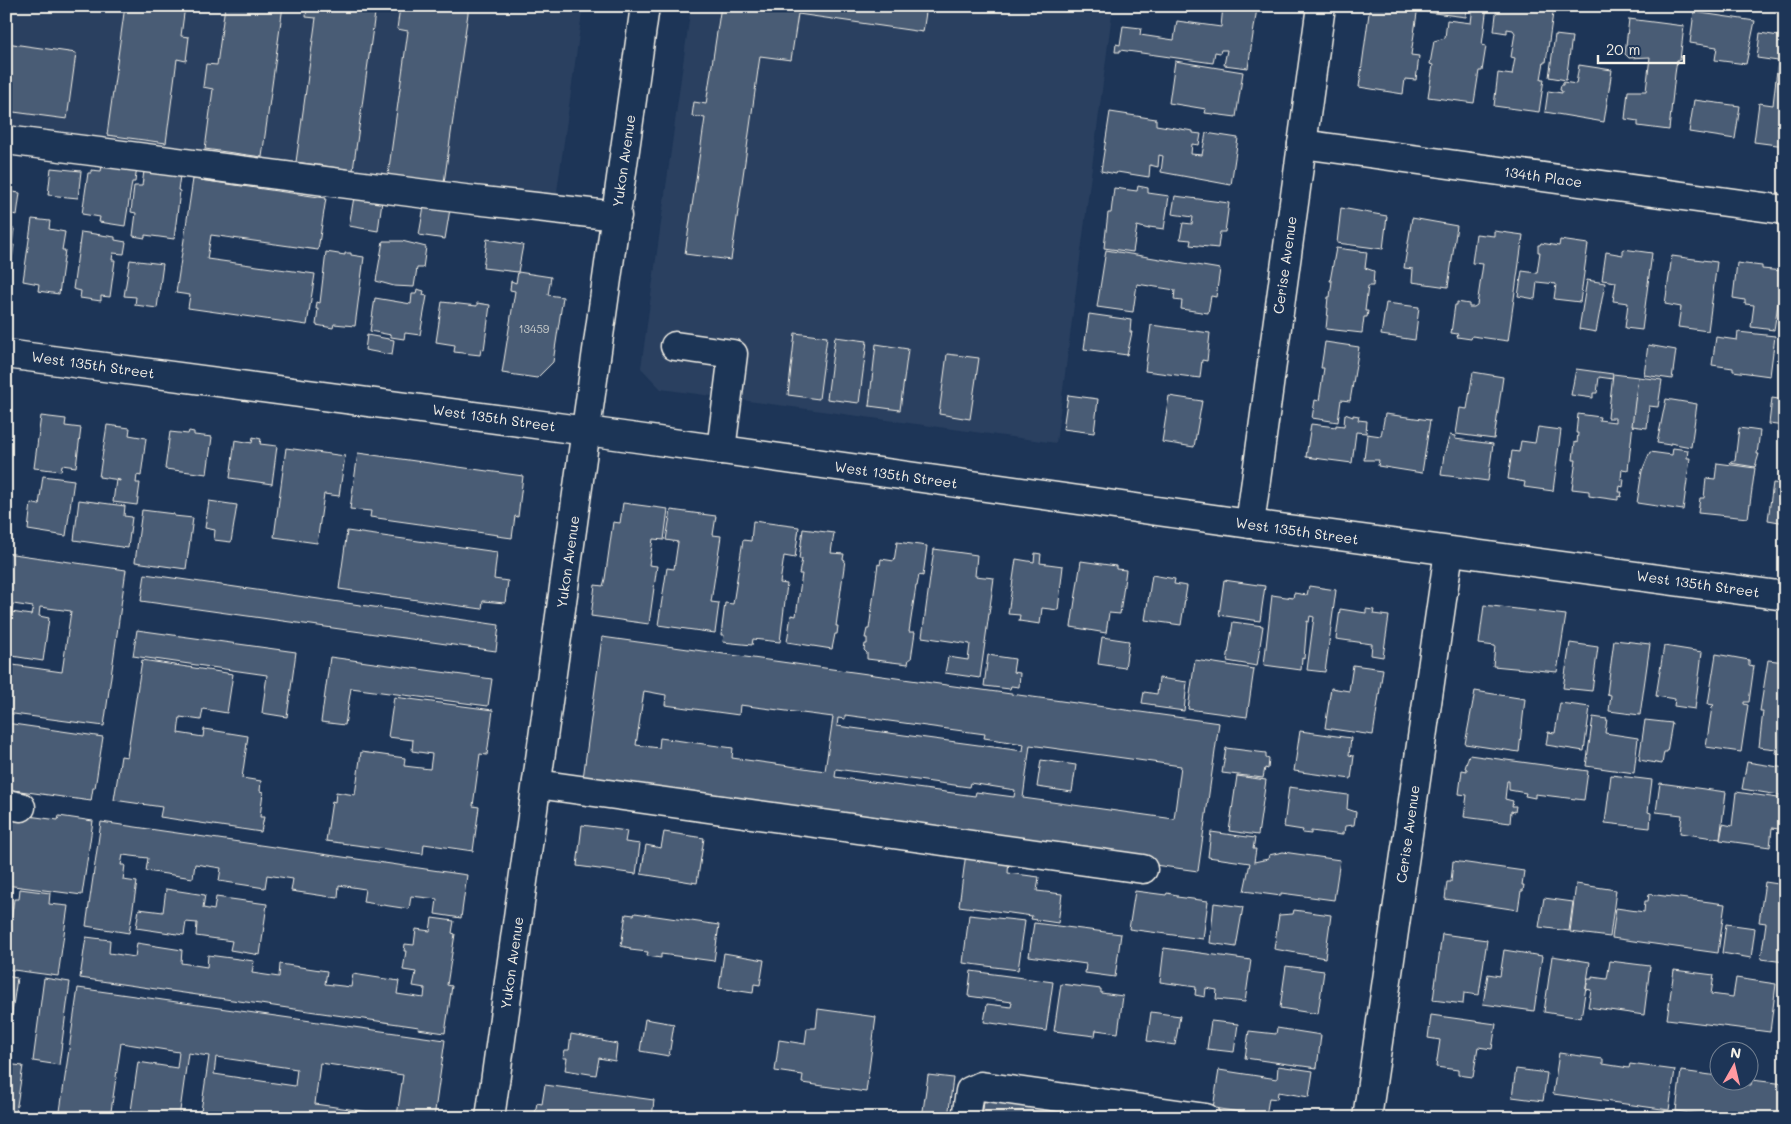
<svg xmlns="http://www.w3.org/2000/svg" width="1791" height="1124" viewBox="0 0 1791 1124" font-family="Mali,sans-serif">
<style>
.built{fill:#2a4060}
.building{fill:#485b74;stroke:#f4f1e8;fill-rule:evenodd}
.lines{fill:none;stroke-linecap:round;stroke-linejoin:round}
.minor-casing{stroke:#f4f1e8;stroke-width:31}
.minor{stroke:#1d3557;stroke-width:28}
.labels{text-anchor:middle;stroke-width:4.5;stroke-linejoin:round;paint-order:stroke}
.number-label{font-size:11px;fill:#c9cccb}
.street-label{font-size:14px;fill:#f4f1e8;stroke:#1d3557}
</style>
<rect width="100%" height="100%" fill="#1d3557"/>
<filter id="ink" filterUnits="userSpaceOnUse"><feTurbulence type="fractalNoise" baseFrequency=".02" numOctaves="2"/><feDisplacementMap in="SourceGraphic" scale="10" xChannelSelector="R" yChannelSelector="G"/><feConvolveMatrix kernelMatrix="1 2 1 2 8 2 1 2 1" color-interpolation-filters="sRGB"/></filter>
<g filter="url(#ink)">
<g class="built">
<polygon points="6,6 583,6 553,220 6,148"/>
<polygon points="691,6 1113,6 1056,443 661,389 641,368"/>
</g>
<g class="building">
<polygon points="125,6 185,6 181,36 189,37 186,61 177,59 166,143 107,135"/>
<polygon points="225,6 283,6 262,157 205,149 213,89 203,87 206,64 217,65"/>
<polygon points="307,6 376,6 353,170 296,162 316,18 306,17"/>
<polygon points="411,6 469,6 444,183 388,175 408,31 397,29 400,7 411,8"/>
<polygon points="721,6 927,6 923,32 798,14 791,60 760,56 731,260 685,254 705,118 692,116 694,102 706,104"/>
<polygon points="1223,6 1257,8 1248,68 1224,65 1227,50 1221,50 1220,53 1215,52 1213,63 1120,50 1120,52 1115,52 1116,44 1120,45 1123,26 1141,28 1140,35 1174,40 1177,21 1221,27"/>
<polygon points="1370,6 1418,6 1411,55 1419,56 1416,80 1405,79 1403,94 1359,87"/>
<polygon points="1427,6 1467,6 1466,17 1426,12"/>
<polygon points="1473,6 1487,6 1482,45 1486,46 1482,71 1479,71 1474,103 1428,97 1433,65 1430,64 1434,41 1445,38 1447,20 1471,23"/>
<polygon points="1497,6 1554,6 1546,62 1544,62 1541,79 1544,79 1539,112 1494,106 1498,73 1512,75 1515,58 1511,57 1515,33 1513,30 1507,29 1507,33 1494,31"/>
<polygon points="1694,12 1755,21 1746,64 1715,60 1717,47 1690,43"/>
<polygon points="1629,19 1684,26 1680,60 1677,60 1675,74 1669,130 1638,126 1638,121 1625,119 1628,91 1646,91 1650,57 1629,58 1625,54"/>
<polygon points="1760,33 1785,37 1785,146 1754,142 1759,103 1773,105 1778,61 1757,58"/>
<polygon points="1555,35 1572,37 1566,80 1549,77"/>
<polygon points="6,43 76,53 67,119 6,111"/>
<polygon points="1175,61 1243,72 1236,117 1205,113 1206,109 1169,103"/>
<polygon points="1579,65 1612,70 1604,122 1545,112 1548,91 1562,93 1562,91 1560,90 1561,85 1563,85 1563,82 1576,84"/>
<polygon points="1694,100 1740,106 1735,139 1689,132"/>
<polygon points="1110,112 1156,119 1156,125 1193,131 1193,133 1201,134 1199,145 1192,144 1191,154 1202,155 1206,133 1238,138 1231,185 1161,172 1163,156 1159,155 1158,167 1150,165 1149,177 1117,172 1116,174 1101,171"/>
<polygon points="103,161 137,166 135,182 132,182 125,226 99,222 100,217 82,214 88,173 91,173 91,170 101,171"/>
<polygon points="51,168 81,171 78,198 48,195"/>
<polygon points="144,171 180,176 178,190 180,191 174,239 145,235 145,238 133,236 136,213 131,212 134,186 142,186"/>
<polygon points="193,179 326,198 318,250 211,235 207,259 315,274 307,325 188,308 190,295 176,293"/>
<polygon points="1138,186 1148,188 1148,193 1169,196 1164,229 1149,227 1149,229 1137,226 1133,252 1104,248 1108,213 1111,213 1114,188 1137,191"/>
<polygon points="6,191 20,193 17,215 6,213"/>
<polygon points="1175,196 1229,203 1225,232 1220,232 1218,248 1190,245 1191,240 1180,239 1183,223 1192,224 1193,217 1172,214"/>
<polygon points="354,197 382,201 378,231 349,226"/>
<polygon points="424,206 450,209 445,239 419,235"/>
<polygon points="1341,208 1387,216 1383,249 1337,243"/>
<polygon points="1412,218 1457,226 1448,287 1412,282 1413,269 1404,268"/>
<polygon points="32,219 50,221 49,229 65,232 62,250 65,250 59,294 38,291 39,284 23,281"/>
<polygon points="6,228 14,229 12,245 14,245 9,283 6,282"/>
<polygon points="1494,231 1523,235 1508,341 1472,336 1471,339 1457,337 1458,334 1451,333 1455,305 1457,305 1457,302 1469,304 1469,307 1474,307 1477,305 1483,264 1472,263 1476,234 1494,236"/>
<polygon points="81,232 115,237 115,240 126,242 124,254 113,253 112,260 115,260 110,297 101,296 101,301 80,298 81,291 73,289"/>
<polygon points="487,239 523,245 518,272 483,268"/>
<polygon points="1560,240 1588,244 1580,302 1554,299 1556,284 1537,282 1535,299 1518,296 1522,271 1537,273 1540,252 1538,252 1538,245 1540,245 1541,243 1559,246"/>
<polygon points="383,241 402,241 426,247 423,268 417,268 414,287 394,286 376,281"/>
<polygon points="1336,248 1367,252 1365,268 1374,271 1373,286 1368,286 1365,311 1368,311 1367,317 1364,317 1362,333 1326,329 1328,308 1327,308 1328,297 1330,297 1332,281 1330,281"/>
<polygon points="1623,249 1652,253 1642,330 1625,328 1628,303 1613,301 1616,282 1602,280 1606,252 1623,255"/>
<polygon points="1106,250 1220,269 1216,297 1211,296 1208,313 1181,309 1182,301 1174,300 1175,290 1137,284 1133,312 1097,307"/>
<polygon points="326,252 345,255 345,253 351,253 351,255 364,257 355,326 334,324 333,328 316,325 318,309 316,309 317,302 320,303"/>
<polygon points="1672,256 1717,262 1708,331 1678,327 1681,307 1665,304"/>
<polygon points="130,260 163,264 157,308 135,305 136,297 124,296"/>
<polygon points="1737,263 1762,266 1762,269 1783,271 1774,330 1751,327 1754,305 1745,304 1745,300 1733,298"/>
<polygon points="518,272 551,277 548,295 563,297 553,362 537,378 502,373 515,291 510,290 511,281 516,283"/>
<polygon points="1587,280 1605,283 1596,332 1579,329"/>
<polygon points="417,289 424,291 423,295 427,296 420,335 405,333 404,339 391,337 391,335 370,331 375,298 411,304 412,294 416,294"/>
<polygon points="442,302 477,306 477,303 490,305 484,350 481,349 480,355 454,352 455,345 436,342"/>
<polygon points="1386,303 1419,307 1415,340 1381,335"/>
<polygon points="1089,314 1131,320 1130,332 1132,332 1127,355 1084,349"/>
<polygon points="1151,325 1210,333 1207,361 1202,360 1200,378 1145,371"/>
<polygon points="1738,332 1775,336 1770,376 1733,371 1733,368 1712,365 1716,337 1737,340"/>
<polygon points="795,333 827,337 819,399 788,395"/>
<polygon points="367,335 394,340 392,355 365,350"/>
<polygon points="835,337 867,341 859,403 827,399"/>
<polygon points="1325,342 1359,347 1350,401 1341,400 1338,422 1312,418 1315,400 1319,401 1324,368 1321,368"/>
<polygon points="876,344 908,349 900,410 869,406"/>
<polygon points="1648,345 1676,350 1672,379 1644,375"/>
<polygon points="947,354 979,358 970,419 939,414"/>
<polygon points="1576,369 1613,374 1613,379 1599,377 1597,393 1593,393 1593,398 1571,395"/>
<polygon points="1473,372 1503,377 1494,439 1456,434 1460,408 1467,409"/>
<polygon points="1613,374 1638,377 1628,470 1622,469 1621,479 1624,479 1623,487 1620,486 1619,492 1622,492 1621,497 1618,496 1618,500 1589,496 1589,491 1572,489 1576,460 1573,460 1575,442 1577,443 1578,433 1576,433 1578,414 1600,417 1599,420 1615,422 1615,418 1608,418"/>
<polygon points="1638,377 1662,380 1658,407 1649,406 1647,428 1632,426"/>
<polygon points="1068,395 1098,399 1094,433 1063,429"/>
<polygon points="1169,396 1202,401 1194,447 1162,442"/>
<polygon points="1772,398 1785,400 1785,426 1769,424"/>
<polygon points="1666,399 1697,404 1691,447 1670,443 1670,445 1657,443"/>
<polygon points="1345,414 1353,417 1353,415 1359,416 1358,420 1367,421 1366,433 1356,432 1352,463 1306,457 1311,424 1336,427 1336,425 1344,426"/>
<polygon points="1385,414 1430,420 1422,473 1378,466 1379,460 1364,460 1367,434 1381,436"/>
<polygon points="41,416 66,419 65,426 81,428 76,467 62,465 61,471 34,468"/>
<polygon points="107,425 130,428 129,435 146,438 141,476 137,475 136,483 140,483 137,505 113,502 116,480 120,481 120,480 99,477"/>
<polygon points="1538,427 1561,430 1553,491 1524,487 1525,482 1508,479 1512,451 1519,452 1521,441 1535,443"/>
<polygon points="1739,428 1760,431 1757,454 1759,454 1755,467 1730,463 1731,461 1735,461"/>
<polygon points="189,431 194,432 194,435 212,437 207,474 165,469 170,432 188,434"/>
<polygon points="1450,435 1455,436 1455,439 1493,444 1488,481 1441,475 1444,455"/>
<polygon points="253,437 261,439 260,444 277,446 272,484 230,478 235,440 252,443"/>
<polygon points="286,448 345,456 339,496 324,494 317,543 274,537"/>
<polygon points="1673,448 1688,450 1687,458 1690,458 1683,510 1637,503 1642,471 1650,452 1672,455"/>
<polygon points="358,453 523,476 518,517 515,516 512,538 497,536 498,535 370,517 371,511 350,509"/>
<polygon points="1717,463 1755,468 1748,518 1698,513 1700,498 1704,498 1706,478 1715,479"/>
<polygon points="43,476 74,480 66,536 28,530 31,503 39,505"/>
<polygon points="1782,481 1785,481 1785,523 1768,520 1773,483 1782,484"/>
<polygon points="79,500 125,506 124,516 132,517 128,548 74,540"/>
<polygon points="209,501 237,505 231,542 214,540 215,530 205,528"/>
<polygon points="623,503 668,509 664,540 653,539 649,565 657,566 649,624 591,616 595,585 603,586 605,579 613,522 620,523"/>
<polygon points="142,510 174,514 174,516 193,518 186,569 135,562"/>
<polygon points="671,510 716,516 713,535 721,536 711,602 719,603 715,633 658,625 667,568 674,569 678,542 666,540"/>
<polygon points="753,521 799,527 795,558 784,556 780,583 787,584 780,642 753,639 752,645 723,642 724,635 721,635 725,603 733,604 743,540 751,541"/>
<polygon points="803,529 834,533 831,553 844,554 843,559 845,560 836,626 838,626 837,634 835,634 832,649 787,642 791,615 796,616 802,574 799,574 802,559 799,559"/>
<polygon points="347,531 497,552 494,579 508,581 505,603 483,601 482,609 339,589"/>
<polygon points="897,542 927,546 923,576 919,575 917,586 916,586 909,632 915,632 911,659 909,659 908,664 867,659 867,653 864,650 865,644 867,644 867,638 865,638 867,629 869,629 878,564 880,565 881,559 894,561"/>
<polygon points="934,549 977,555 975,576 994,578 980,678 945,673 948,657 968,660 970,644 922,637"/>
<path d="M 6,553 L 126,570 L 104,726 L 6,713 L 6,664 L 62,672 L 71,611 L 40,607 L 39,616 L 49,618 L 43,661 L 6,655 ZM 13,604 L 33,607 L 31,615 L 11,612 Z"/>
<polygon points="1035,553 1041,554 1040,563 1063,566 1058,610 1042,608 1040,624 1019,621 1020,615 1008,614 1016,559 1034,562"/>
<polygon points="1081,561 1116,566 1116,569 1126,570 1120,614 1109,613 1106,633 1071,627"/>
<polygon points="145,574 499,625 496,651 141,601"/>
<polygon points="1152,575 1175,579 1174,584 1187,586 1181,625 1145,620"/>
<polygon points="1224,580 1265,586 1260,621 1219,615"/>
<polygon points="1309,586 1336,590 1325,672 1307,670 1314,617 1310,616 1309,622 1307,621 1304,659 1302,658 1301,670 1264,665 1272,595 1293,598 1294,593 1307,595"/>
<polygon points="1484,605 1566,615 1557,672 1493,666 1495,646 1479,644"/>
<polygon points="1340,609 1366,613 1366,609 1374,610 1373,614 1389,616 1383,657 1371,655 1372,644 1336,639"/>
<polygon points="1233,622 1263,626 1257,666 1227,661"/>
<polygon points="137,630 296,652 287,717 262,713 267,675 133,656"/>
<path d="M 602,637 L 1219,723 L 1198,871 L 582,786 ZM 644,691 L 666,695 L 665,705 L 739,715 L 740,705 L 833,717 L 825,771 L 732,758 L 733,748 L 660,738 L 659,748 L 636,745 ZM 845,715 L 985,734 L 984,738 L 1024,744 L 1023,751 L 837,726 L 838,718 L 845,719 ZM 1030,745 L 1181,766 L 1174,819 L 1023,798 ZM 836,769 L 969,787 L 970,783 L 1015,790 L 1014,797 L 976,792 L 975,796 L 835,777 Z"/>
<polygon points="1102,637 1129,641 1125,668 1098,664"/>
<polygon points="1614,640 1650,644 1640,715 1609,711 1611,695 1607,694"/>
<polygon points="1570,643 1598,647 1592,691 1563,688"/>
<polygon points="1664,646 1702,652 1695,709 1674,706 1675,699 1656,696"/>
<polygon points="1716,654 1749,660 1749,665 1754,666 1749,702 1744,702 1744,704 1748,705 1741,752 1706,747 1712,707 1714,705 1708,704"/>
<polygon points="988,655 1015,659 1013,672 1020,673 1019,687 1011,686 1010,689 984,686"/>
<polygon points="330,657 492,679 488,706 351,688 345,725 321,722"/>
<polygon points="142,660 233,674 227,713 203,709 201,720 180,717 178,733 203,737 204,729 248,736 242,778 261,781 260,791 263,792 260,817 264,817 261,832 160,817 162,807 114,800 121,756 127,757"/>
<polygon points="1195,660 1254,669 1247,717 1188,709"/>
<polygon points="1768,660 1785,662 1785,754 1775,753 1776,749 1759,747 1763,711 1760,711"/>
<polygon points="1353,665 1383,669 1373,735 1325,728 1331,688 1349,691"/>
<polygon points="1159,678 1187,682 1184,711 1155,707 1155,705 1142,703 1144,692 1157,694"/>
<polygon points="1475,691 1525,699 1519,752 1465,744"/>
<polygon points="394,697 493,710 487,755 480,754 473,806 479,807 473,851 424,844 423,854 326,841 332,801 335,802 336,792 355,795 361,752 405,758 404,766 430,769 432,754 412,751 413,740 388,737"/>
<polygon points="1560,703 1590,707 1584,751 1546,745 1548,732 1555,733"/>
<polygon points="1593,717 1607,719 1605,733 1638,738 1634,773 1586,766"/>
<polygon points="1645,720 1672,723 1667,752 1664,752 1662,764 1639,760"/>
<polygon points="6,723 103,737 95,788 93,788 91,801 6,789"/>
<polygon points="1300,731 1351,738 1349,755 1354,756 1351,779 1294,771"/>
<polygon points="1226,748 1266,753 1266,758 1269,759 1268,769 1265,768 1263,778 1222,773"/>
<polygon points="1469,755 1588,771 1584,800 1535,794 1535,798 1525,796 1526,793 1509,790 1509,781 1507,781 1505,799 1513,801 1512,806 1516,806 1515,812 1511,811 1510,823 1464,817 1467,795 1459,794 1462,770 1467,771 1467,769 1465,768"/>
<polygon points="1041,760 1076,765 1072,792 1037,787"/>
<polygon points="1747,762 1785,768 1785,796 1742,789"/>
<polygon points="1611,775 1652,780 1648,812 1651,813 1650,828 1605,823"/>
<polygon points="1237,776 1266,780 1258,835 1229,831"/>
<polygon points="1660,783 1726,792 1720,839 1680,833 1682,815 1656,812"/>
<polygon points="1289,787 1348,795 1347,809 1356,812 1354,825 1345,826 1344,833 1342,833 1342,835 1311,831 1311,834 1302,833 1303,830 1284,827"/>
<polygon points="1736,792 1785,799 1785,830 1772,828 1770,847 1720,840 1723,824 1732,826"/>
<polygon points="6,813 58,820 59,816 93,821 82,895 6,885"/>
<polygon points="101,822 467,875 461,918 435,914 437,899 411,896 409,909 363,902 365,889 339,885 338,898 291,891 293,879 267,875 265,888 219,881 221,868 195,864 193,878 146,871 148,858 123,855 121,865 125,865 123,880 137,882 129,933 86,926"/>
<polygon points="582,825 627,831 625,842 640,844 636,874 577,866"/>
<polygon points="664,832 704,838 697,883 641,874 646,845 661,848"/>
<polygon points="1211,832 1255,838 1253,849 1256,849 1254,862 1268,859 1269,855 1283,852 1340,860 1334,900 1281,893 1281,896 1244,891 1250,863 1208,857"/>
<polygon points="966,853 1009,859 1008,873 1039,877 1037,891 1062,894 1058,923 1031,919 1032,916 959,906"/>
<polygon points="1453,861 1524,871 1522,885 1524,885 1523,891 1521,891 1518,910 1445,899 1447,882 1451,882"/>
<polygon points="1765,882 1785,885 1785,962 1761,959 1766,923 1759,922"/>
<polygon points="1576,884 1616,890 1610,937 1570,932"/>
<polygon points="20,889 50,893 49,904 68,906 58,976 6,969 6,956 14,899 19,899"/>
<polygon points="166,889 205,895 203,908 214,910 216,897 267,904 260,955 230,950 232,941 196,936 197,923 186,922 184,935 136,928 139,909 163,912"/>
<polygon points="1135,891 1166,895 1167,893 1177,895 1177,897 1208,901 1203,939 1129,929"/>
<polygon points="1649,894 1725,904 1718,953 1612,938 1616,908 1644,912 1645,901 1648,901"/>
<polygon points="1544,898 1573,902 1569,931 1539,927"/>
<polygon points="1214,903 1243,907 1236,947 1210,943"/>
<polygon points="1294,910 1331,915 1325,958 1274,949 1279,915 1293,914"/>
<polygon points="635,913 719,925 714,961 661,954 661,958 647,956 648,952 630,950 630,948 621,946 626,914 634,915"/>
<polygon points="969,915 1025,921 1018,970 963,963"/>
<polygon points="432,918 454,921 452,933 455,934 447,985 452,986 445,1033 418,1029 419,1027 80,978 86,937 110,940 109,953 135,957 137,943 182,950 181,963 207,967 208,955 254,961 252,973 279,977 280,964 327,971 325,984 351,987 353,974 399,981 397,994 424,998 425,988 413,986 416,972 403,970 406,951 404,951 405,944 414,945 416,929 430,931"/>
<polygon points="1034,923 1121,934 1115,977 1085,973 1086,964 1029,956"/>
<polygon points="1726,924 1755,928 1751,958 1722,953"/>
<polygon points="1442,934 1487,940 1479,995 1464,993 1463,1004 1433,1000"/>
<polygon points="1164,948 1251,960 1245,1002 1216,999 1217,990 1206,988 1205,997 1195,995 1196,987 1160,982"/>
<polygon points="1504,950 1542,956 1534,1011 1483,1004 1488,974 1500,976"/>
<polygon points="724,953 764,960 760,985 754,984 753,993 719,988"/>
<polygon points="1552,956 1590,962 1581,1018 1544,1012"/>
<polygon points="1610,961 1650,966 1644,1015 1588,1007 1591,990 1586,989 1588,979 1592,979 1592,977 1607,979"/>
<polygon points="1286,966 1324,971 1318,1014 1280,1008"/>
<polygon points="1674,970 1714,975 1711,994 1733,997 1736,978 1776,984 1770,1032 1667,1019"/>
<polygon points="971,971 1053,982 1046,1031 984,1022 987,1004 1011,1007 1012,1002 968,996"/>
<polygon points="6,976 17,978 6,1055"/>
<polygon points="44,978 70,982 59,1065 33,1061"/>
<polygon points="1061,984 1101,989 1101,993 1123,996 1118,1033 1096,1030 1095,1036 1054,1031"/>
<path d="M 78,988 L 445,1040 L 434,1118 L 200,1118 L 209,1056 L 188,1053 L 179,1118 L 130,1118 L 138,1062 L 177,1068 L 179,1052 L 121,1043 L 110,1118 L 59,1118 ZM 216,1057 L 297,1069 L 295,1086 L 214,1074 ZM 320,1063 L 403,1075 L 397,1116 L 315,1104 Z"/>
<polygon points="818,1009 876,1017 866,1092 802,1083 803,1075 775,1071 779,1040 805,1044 807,1028 816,1028"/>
<polygon points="1151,1012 1180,1016 1175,1045 1147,1041"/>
<polygon points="1431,1015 1496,1024 1492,1049 1478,1047 1473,1077 1458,1075 1458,1070 1436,1067 1440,1040 1428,1038"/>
<polygon points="645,1019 674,1024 669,1056 640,1051"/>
<polygon points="1211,1021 1238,1024 1234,1052 1207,1049"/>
<polygon points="1277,1028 1321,1035 1317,1068 1245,1058 1249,1031 1276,1034"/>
<polygon points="571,1034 603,1040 602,1041 617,1044 615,1061 599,1058 596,1075 565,1070 567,1058 563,1058 565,1050 569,1050"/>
<polygon points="1559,1053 1603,1059 1603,1064 1629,1068 1630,1064 1675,1070 1669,1110 1553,1094"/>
<polygon points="6,1064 23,1066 15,1118 6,1118"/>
<polygon points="1278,1066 1313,1071 1309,1097 1278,1092 1277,1099 1269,1098 1266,1116 1213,1108 1219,1070 1277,1079"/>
<polygon points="1516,1069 1547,1073 1543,1101 1512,1097"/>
<polygon points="1681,1071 1718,1076 1718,1082 1751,1085 1752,1080 1785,1084 1785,1118 1725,1118 1676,1111"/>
<polygon points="928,1075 953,1078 948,1118 922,1118"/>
<polygon points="545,1085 654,1100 652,1118 534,1118 537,1103 542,1104"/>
<polygon points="985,1092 1146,1118 982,1118"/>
<polygon points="1508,1113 1544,1118 1507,1118"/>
</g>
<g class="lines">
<defs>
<g id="minor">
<polyline points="6,140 465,199 617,216"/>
<polyline points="1302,144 1785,210"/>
<polyline points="675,346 733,354 721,450"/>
<polyline points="6,354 587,431 1250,524 1785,596"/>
<polyline points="1250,524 1321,6"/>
<polyline points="537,784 1143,869"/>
<polyline points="6,804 21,807"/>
<polyline points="490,1118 645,6"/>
<polyline points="966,1118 970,1091 981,1086 1206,1118"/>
<polyline points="1367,1118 1449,551"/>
</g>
</defs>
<use href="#minor" class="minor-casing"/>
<use href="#minor" class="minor"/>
</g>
</g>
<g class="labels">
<g class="number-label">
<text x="534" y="333">13459</text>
</g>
<g class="street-label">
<text transform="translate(624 161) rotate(-82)" y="5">Yukon Avenue</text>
<text transform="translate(1543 177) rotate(8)" y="5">134th Place</text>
<text transform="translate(1285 265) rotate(-82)" y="5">Cerise Avenue</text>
<text transform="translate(93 365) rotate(8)" y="5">West 135th Street</text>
<text transform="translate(494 418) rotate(8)" y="5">West 135th Street</text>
<text transform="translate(896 475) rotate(8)" y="5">West 135th Street</text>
<text transform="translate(1297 531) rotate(8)" y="5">West 135th Street</text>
<text transform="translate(568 562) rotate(-82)" y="5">Yukon Avenue</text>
<text transform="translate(1698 584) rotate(8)" y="5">West 135th Street</text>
<text transform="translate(1408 834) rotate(-82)" y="5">Cerise Avenue</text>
<text transform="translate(512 963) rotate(-82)" y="5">Yukon Avenue</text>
</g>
</g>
<rect width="1791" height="1124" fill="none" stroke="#1d3557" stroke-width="25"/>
<rect x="12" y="12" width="1766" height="1099" fill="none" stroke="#f4f1e8" stroke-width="2" filter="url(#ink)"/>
<g transform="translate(1734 1066) rotate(8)"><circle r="24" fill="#1d3557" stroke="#738091"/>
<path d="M0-4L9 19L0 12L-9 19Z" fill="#ff9aa2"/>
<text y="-8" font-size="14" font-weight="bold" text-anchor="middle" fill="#f4f1e8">N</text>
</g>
<path d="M1598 55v8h86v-8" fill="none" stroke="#f4f1e8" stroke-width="2.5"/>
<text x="1606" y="55" font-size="15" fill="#f4f1e8" stroke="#1d3557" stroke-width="4" paint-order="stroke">20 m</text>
</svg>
